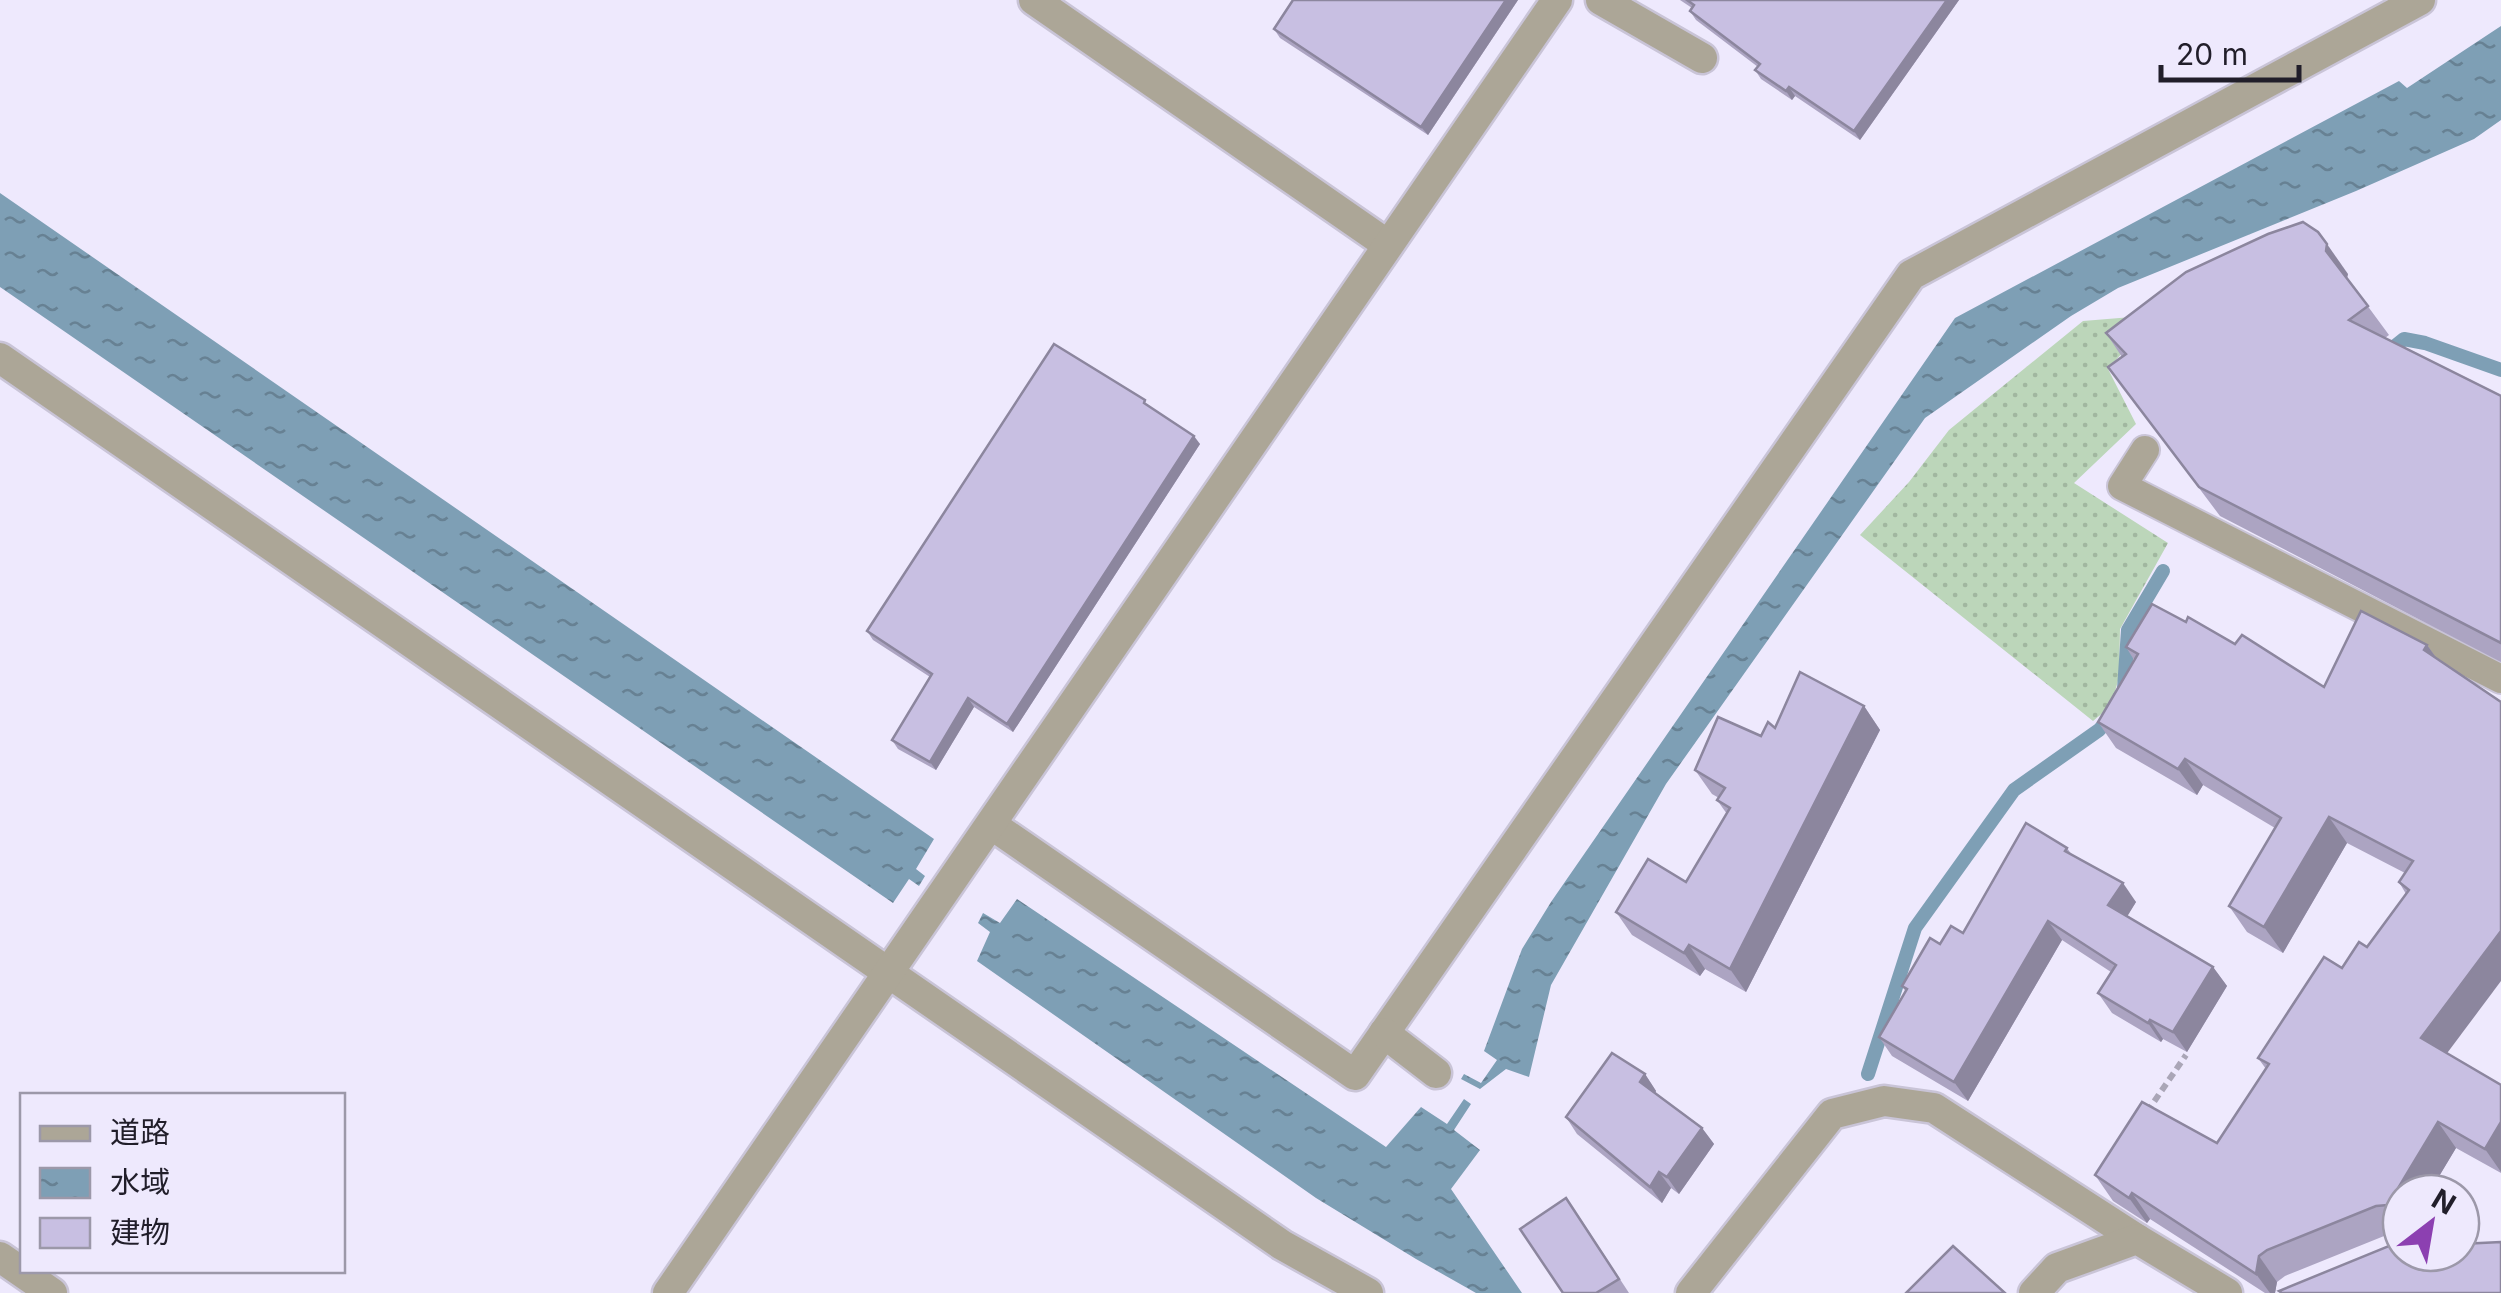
<svg xmlns="http://www.w3.org/2000/svg" width="2501" height="1293" viewBox="0 0 2501 1293" font-family="Inter,'Noto Sans JP',sans-serif">
<style>
.grass{fill:url(#grass-dots)}
.water{fill:url(#water-ripples)}
.lines{fill:none;stroke-linecap:round;stroke-linejoin:round}
.stream{stroke:#7e9fb5;stroke-width:14}
.lane-casing{stroke:#c9c4d7;stroke-width:32}
.street-casing{stroke:#c9c4d7;stroke-width:35}
.path{stroke:#aaa6b7;stroke-width:6;stroke-dasharray:8 5;stroke-linecap:butt}
.lane{stroke:#aca697;stroke-width:28}
.street{stroke:#aca697;stroke-width:30}
.wall{fill:#aca4c2}
.shaded-wall{fill:#8c869e}
.building{fill:#c8bfe2;stroke:#8c869e;stroke-width:2.5}
</style>
<defs>
<pattern id="grass-dots" width="8" height="8" patternUnits="userSpaceOnUse" patternTransform="scale(2.5)"><rect width="8" height="8" fill="#bcd6ba"/><path d="M2 2h.1M6 6h.1" fill="none" stroke="#a1b7a0" stroke-width="1.8" stroke-linecap="round"/></pattern>
<pattern id="water-ripples" width="26" height="14" patternUnits="userSpaceOnUse" patternTransform="scale(2.5)"><rect width="26" height="14" fill="#7e9fb5"/><path d="M2 4q2-2 4 0t4 0M15 11q2-2 4 0t4 0" fill="none" stroke="#678193"/></pattern>
</defs>
<rect width="100%" height="100%" fill="#eee9fd"/>
<polygon class="grass" points="2156,315 2108,369 2136,424 2074,483 2168,543 2120,629 2119,677 2111,706 2093,721 1860,535 1909,482 1949,430 2083,321"/>
<g class="water">
<polygon points="2501,26 2501,120 2474,139 2356,191 2118,288 2071,316 1925,418 1666,784 1551,985 1529,1077 1506,1069 1480,1089 1461,1079 1464,1074 1481,1083 1497,1060 1484,1051 1522,949 1551,902 1955,318 2399,81 2407,88"/>
<polygon points="0,193 934,839 916,869 925,876 919,886 909,879 893,903 0,287"/>
<polygon points="1017,899 1386,1147 1421,1107 1447,1124 1464,1099 1471,1104 1454,1130 1480,1150 1451,1189 1522,1293 1476,1293 1416,1259 1316,1198 977,961 990,932 978,923 983,913 1000,923"/>
</g>
<g class="lines">
<g class="stream">
<polyline points="2384,355 2404,339 2425,343 2501,370"/>
<polyline points="2124,689 2128,630 2163,571"/>
<polyline points="1868,1074 1915,928 2014,790 2099,730 2114,714"/>
</g>
<defs>
<polyline id="lane" points="2145,450 2122,486 2501,679"/>
<g id="street">
<polyline points="1034,0 1388,245"/>
<polyline points="1601,0 1702,58"/>
<polyline points="0,358 1282,1245 1368,1293"/>
<polyline points="992,825 1355,1075 1911,275 2420,0"/>
<polyline points="1384,1033 1436,1073"/>
<polyline points="0,1257 52,1293"/>
<polyline points="668,1293 1557,0"/>
<polyline points="1691,1293 1832,1114 1884,1101 1934,1108 2137,1239"/>
<polyline points="2034,1293 2057,1268 2137,1239 2227,1293"/>
</g>
</defs>
<use href="#lane" class="lane-casing"/>
<use href="#street" class="street-casing"/>
<polyline class="path" points="2147,1112 2186,1055"/>
<use href="#lane" class="lane"/>
<use href="#street" class="street"/>
</g>
<g class="wall">
<polygon points="1293,0 1518,0 1428,135 1280,38 1274,29"/>
<polygon points="1680,0 1959,0 1860,140 1795,96 1792,100 1761,79 1755,70 1758,67 1696,20 1690,11 1692,8"/>
<polygon points="2348,274 2347,278 2389,335 2385,338 2501,396 2501,662 2220,516 2108,367 2122,357 2106,333"/>
<polygon points="1150,407 1200,444 1013,732 974,707 936,770 898,749 892,740 930,677 873,640 867,631"/>
<polygon points="2186,622 2235,644 2324,687 2427,645 2437,659 2447,1053 2501,1085 2501,1173 2456,1148 2429,1193 2401,1193 2401,1231 2394,1232 2285,1276 2277,1282 2275,1293 2265,1293 2150,1219 2147,1223 2113,1201 2095,1175 2217,1143 2266,1069 2258,1058 2342,968 2367,947 2406,894 2399,882 2405,873 2347,843 2283,953 2247,932 2229,906 2275,828 2203,785 2197,795 2116,748 2098,722 2134,660 2126,647"/>
<polygon points="1864,706 1880,730 1746,992 1705,969 1700,976 1632,935 1616,912 1686,882 1727,814 1717,800 1719,798 1712,794 1695,770 1761,736 1775,728"/>
<polygon points="2067,848 2072,855 2136,902 2127,916 2213,967 2227,986 2187,1052 2163,1039 2161,1042 2112,1013 2098,993 2111,972 2062,940 1968,1101 1892,1056 1879,1037 1906,992 1902,986 1940,944 1963,933"/>
<polygon points="1645,1074 1656,1091 1655,1093 1702,1128 1714,1144 1679,1194 1671,1188 1662,1203 1577,1134 1566,1117"/>
<polygon points="1578,1215 1629,1293 1563,1293"/>
</g>
<g class="shaded-wall">
<polygon points="1506,0 1518,0 1428,135 1421,127"/>
<polygon points="1947,0 1959,0 1860,140 1854,131"/>
<polygon points="1789,87 1795,96 1792,100 1786,91"/>
<polygon points="2327,244 2348,274 2346,281 2326,251"/>
<polygon points="1194,436 1200,444 1013,732 1007,724"/>
<polygon points="2427,645 2445,670 2424,650"/>
<polygon points="968,698 974,707 936,770 930,762"/>
<polygon points="1864,706 1880,730 1746,992 1730,969"/>
<polygon points="2185,759 2203,785 2197,795 2178,769"/>
<polygon points="2329,817 2347,843 2283,953 2264,927"/>
<polygon points="2123,883 2136,902 2122,925 2108,905"/>
<polygon points="2048,921 2062,940 1968,1101 1954,1082"/>
<polygon points="2501,931 2501,981 2439,1064 2421,1038"/>
<polygon points="1689,945 1705,969 1700,976 1684,953"/>
<polygon points="2213,967 2227,986 2187,1052 2173,1032"/>
<polygon points="2150,1020 2163,1039 2161,1042 2148,1023"/>
<polygon points="1645,1074 1656,1091 1651,1099 1640,1082"/>
<polygon points="2438,1122 2456,1148 2429,1193 2401,1193 2401,1224 2388,1205"/>
<polygon points="2501,1122 2501,1172 2485,1149"/>
<polygon points="1702,1128 1714,1144 1679,1194 1667,1177"/>
<polygon points="1659,1172 1671,1188 1662,1203 1650,1187"/>
<polygon points="2132,1193 2150,1219 2147,1223 2129,1198"/>
<polygon points="2259,1256 2277,1282 2275,1293 2270,1293 2256,1274"/>
</g>
<g class="building">
<polygon points="1293,0 1506,0 1421,127 1274,29"/>
<polygon points="1687,0 1947,0 1854,131 1789,87 1786,91 1755,70 1760,64 1690,11 1694,5"/>
<polygon points="2303,222 2318,232 2327,244 2326,251 2368,306 2349,320 2501,396 2501,643 2199,487 2108,367 2126,354 2106,333 2186,272 2268,234"/>
<polygon points="1054,344 1145,400 1144,403 1194,436 1007,724 968,698 930,762 892,740 932,674 867,631"/>
<polygon points="2152,604 2186,622 2188,617 2235,644 2242,635 2324,687 2361,611 2427,645 2424,650 2501,702 2501,931 2421,1038 2501,1085 2501,1122 2485,1149 2438,1122 2388,1205 2376,1206 2267,1250 2259,1256 2256,1274 2132,1193 2129,1198 2095,1175 2142,1102 2217,1143 2269,1064 2258,1058 2324,957 2342,968 2359,942 2367,947 2409,890 2399,882 2413,861 2329,817 2264,927 2229,906 2281,818 2185,759 2178,769 2098,722 2138,654 2126,647"/>
<polygon points="1800,672 1864,706 1730,969 1689,945 1684,953 1616,912 1648,859 1686,882 1730,808 1717,800 1725,788 1695,770 1718,717 1761,736 1768,722 1775,728"/>
<polygon points="2026,823 2067,848 2065,851 2123,883 2108,905 2213,967 2173,1032 2150,1020 2148,1023 2098,993 2116,965 2048,921 1954,1082 1879,1037 1907,989 1902,986 1930,938 1940,944 1951,926 1963,933"/>
<polygon points="1612,1053 1645,1074 1640,1082 1702,1128 1667,1177 1659,1172 1650,1187 1566,1117"/>
<polygon points="1566,1198 1619,1279 1596,1293 1563,1293 1520,1229"/>
<polygon points="2401,1241 2401,1253 2461,1253 2461,1244 2501,1242 2501,1293 2282,1293 2279,1291"/>
<polygon points="1953,1246 2005,1293 1906,1293"/>
</g>
<rect x="20" y="1093" width="325" height="180" fill="#eee9fd" stroke="#9c98a9" stroke-width="2.5"/>
<rect x="40" y="1126" width="50" height="15" fill="#aca697" stroke="#9c98a9" stroke-width="2.5"/>
<text x="110" y="1143" font-size="30" fill="#211e2a">道路</text>
<rect x="40" y="1168" width="50" height="30" fill="url(#water-ripples)" stroke="#9c98a9" stroke-width="2.5"/>
<text x="110" y="1193" font-size="30" fill="#211e2a">水域</text>
<rect x="40" y="1218" width="50" height="30" fill="#c8bfe2" stroke="#9c98a9" stroke-width="2.5"/>
<text x="110" y="1243" font-size="30" fill="#211e2a">建物</text>
<g transform="translate(2431 1223) rotate(31)"><circle r="48" fill="#eee9fd" stroke="#9c98a9" stroke-width="2.5"/>
<path d="M0-8L18 38L0 25L-18 38Z" fill="#8c40b1"/>
<text y="-15" font-size="28" font-weight="bold" text-anchor="middle" fill="#211e2a">N</text>
</g>
<path d="M2161 65v15h138v-15" fill="none" stroke="#211e2a" stroke-width="5"/>
<text x="2176" y="65" font-size="30" fill="#211e2a" stroke="#eee9fd" stroke-width="8" paint-order="stroke">20 m</text>
</svg>
